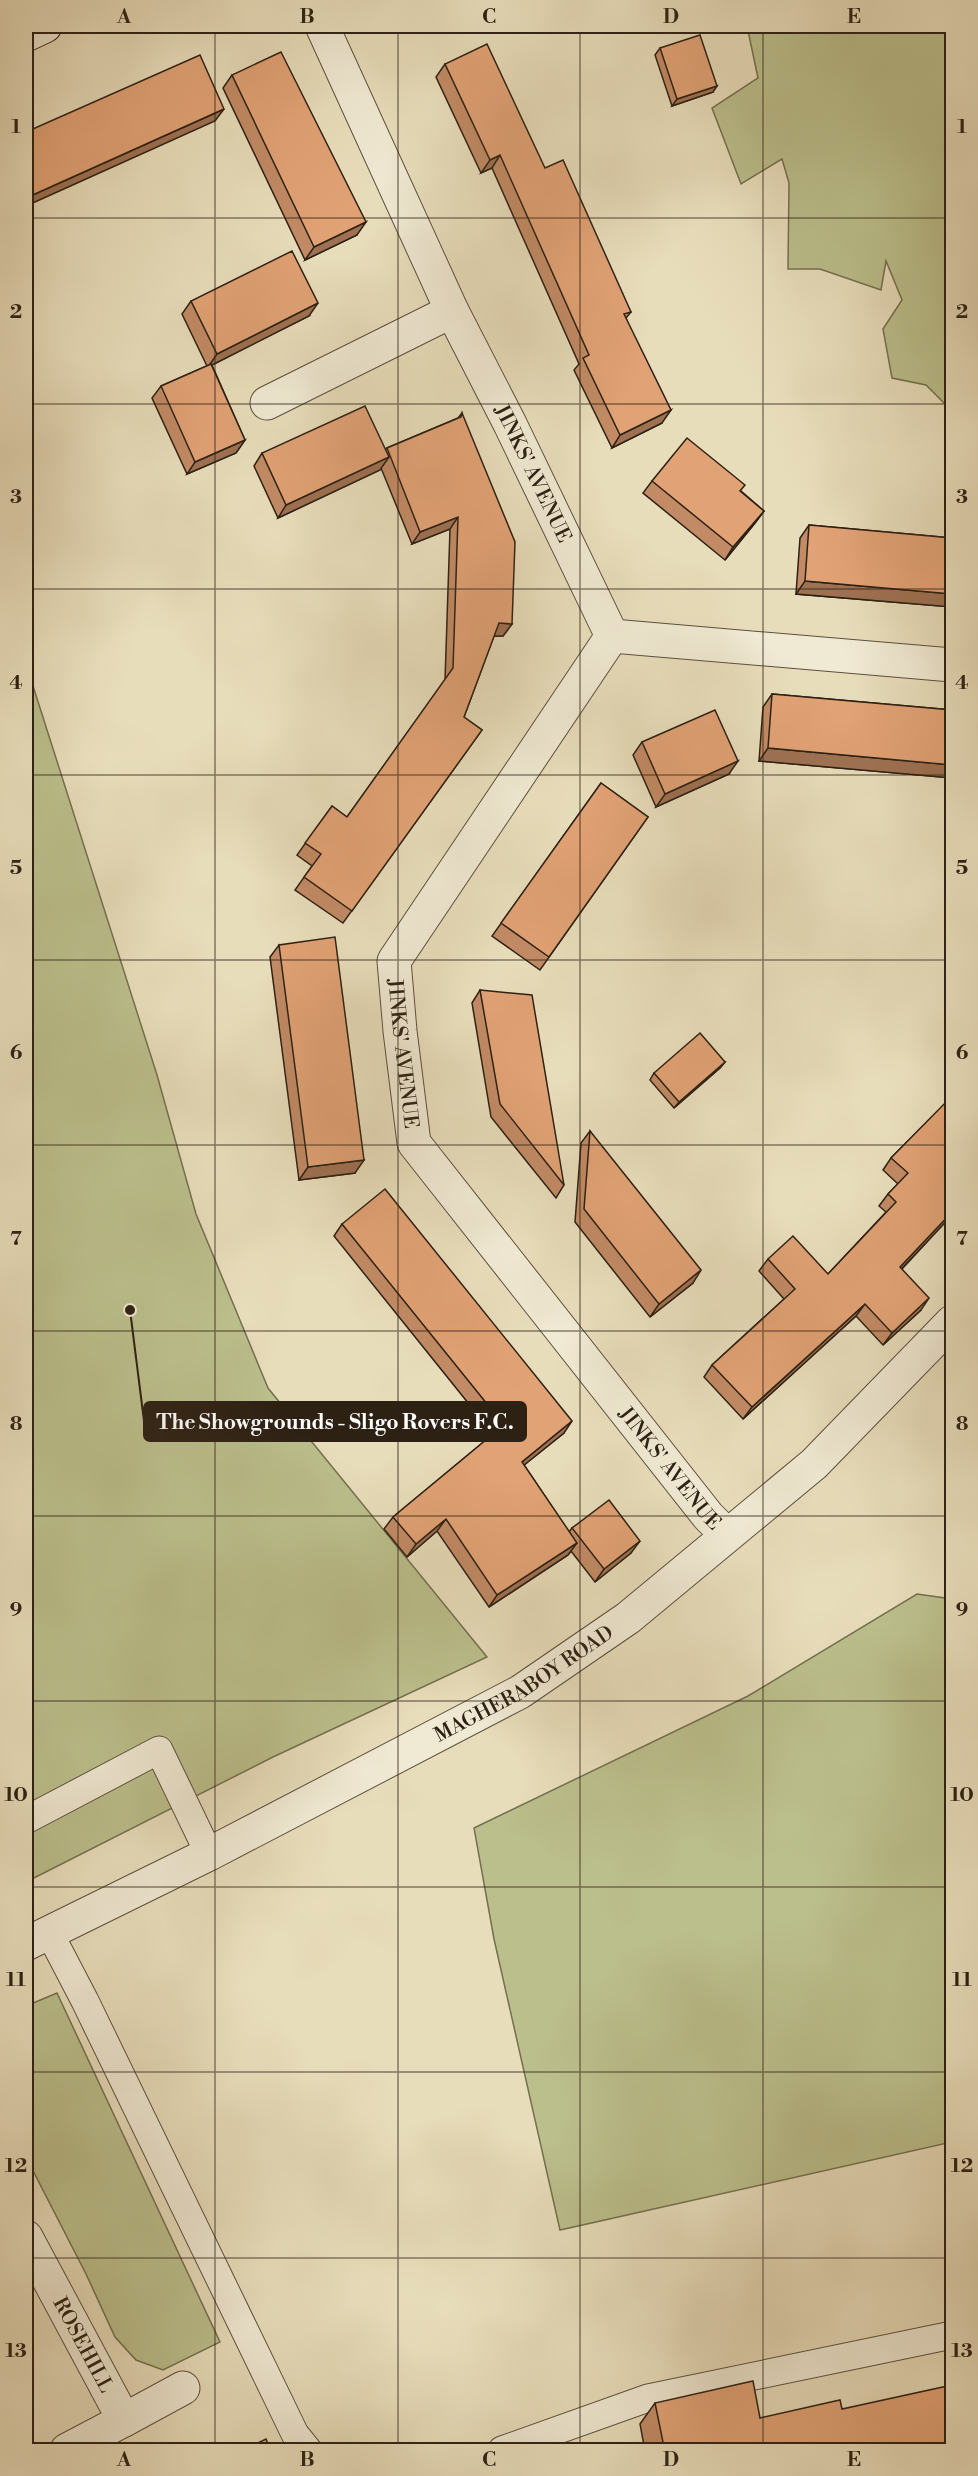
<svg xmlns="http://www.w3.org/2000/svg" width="978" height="2476" viewBox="0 0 978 2476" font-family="'Libre Bodoni',serif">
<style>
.green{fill:#bbbf8c;stroke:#747050;stroke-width:1.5}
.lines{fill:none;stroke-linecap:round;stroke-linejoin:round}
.service-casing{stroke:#5c503e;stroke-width:29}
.minor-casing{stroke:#5c503e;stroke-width:35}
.tertiary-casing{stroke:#5c503e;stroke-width:35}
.secondary-casing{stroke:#2d2114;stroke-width:35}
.service{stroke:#f0e9d3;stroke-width:27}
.minor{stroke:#f0e9d3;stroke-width:33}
.tertiary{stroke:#f0e9d3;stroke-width:33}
.secondary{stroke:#f0e9d3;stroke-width:33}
.wall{fill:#c28b65;stroke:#2d2114;stroke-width:1.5}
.shaded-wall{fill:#9e7152;stroke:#2d2114;stroke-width:1.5}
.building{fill:#e1a275;stroke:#2d2114;stroke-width:1.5}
.grid{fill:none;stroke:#2d2114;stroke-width:1.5;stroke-opacity:0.55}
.labels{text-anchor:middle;stroke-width:5;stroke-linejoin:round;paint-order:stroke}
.street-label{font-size:20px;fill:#2d2114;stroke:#f0e9d3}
.leader{fill:none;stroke:#2d2114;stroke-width:2}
.callout-dot{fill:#2d2114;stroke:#f0e9d3;stroke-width:2}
.callout{fill:#2d2114;stroke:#2d2114;stroke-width:2}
.callout-label{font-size:21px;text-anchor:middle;font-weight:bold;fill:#fff}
.neatline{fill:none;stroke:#2d2114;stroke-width:2}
.grid-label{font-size:20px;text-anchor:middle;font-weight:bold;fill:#2d2114}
</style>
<rect width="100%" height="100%" fill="#e8ddbb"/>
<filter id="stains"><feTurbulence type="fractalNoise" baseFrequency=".00333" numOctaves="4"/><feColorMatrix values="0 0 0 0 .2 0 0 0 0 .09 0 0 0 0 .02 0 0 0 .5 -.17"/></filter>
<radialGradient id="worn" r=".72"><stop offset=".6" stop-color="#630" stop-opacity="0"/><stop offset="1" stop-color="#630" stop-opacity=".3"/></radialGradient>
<g class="green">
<polygon points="747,26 952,27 952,411 926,385 892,378 883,329 902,300 886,261 881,290 820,269 788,269 789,183 782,159 741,184 712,108 758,78"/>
<polygon points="26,664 157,1075 196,1214 268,1388 487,1657 273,1757 26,1882"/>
<polygon points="917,1594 952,1599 952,2142 560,2230 494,1939 474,1828 748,1696"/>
<polygon points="57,1993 220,2342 163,2370 136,2360 115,2337 86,2274 26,2157 26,2006"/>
</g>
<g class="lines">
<defs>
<g id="service">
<polyline points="26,1820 159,1750 209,1854"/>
<polyline points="49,1932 85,2001 295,2434 308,2450"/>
<polyline points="502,2450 648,2398 952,2335"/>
</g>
<g id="minor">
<path id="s1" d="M 322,26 L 452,311 L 510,424 L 612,636 L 394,961 L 400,1031 L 414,1143 L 708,1516 L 726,1534"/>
<polyline points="267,403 452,311"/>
<polyline points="612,636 952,665"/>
<path id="s2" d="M 26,2237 L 124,2420 L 67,2450"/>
<polyline points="124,2420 183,2388"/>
</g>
<g id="tertiary">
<path id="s3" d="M 26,1944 L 209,1854 L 520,1692 L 628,1618 L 814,1464 L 952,1322"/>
</g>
<polyline id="secondary" points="26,35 45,26"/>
</defs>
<use href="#service" class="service-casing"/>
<use href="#minor" class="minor-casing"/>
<use href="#tertiary" class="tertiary-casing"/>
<use href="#secondary" class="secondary-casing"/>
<use href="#service" class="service"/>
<use href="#minor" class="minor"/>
<use href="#tertiary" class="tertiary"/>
<use href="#secondary" class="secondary"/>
</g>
<g class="wall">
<polygon points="660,48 713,92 672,106 655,55"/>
<polygon points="445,64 545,168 631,312 626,318 662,423 612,448 574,370 579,364 492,168 481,173 436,77"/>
<polygon points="232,75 357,235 305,260 223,88"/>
<polygon points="191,301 309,316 212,365 245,440 236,453 187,474 152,398 161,386 207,366 182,314"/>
<polygon points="462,413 512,624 503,636 494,636 464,717 482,730 343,923 295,890 312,866 297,855 332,806 347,817 445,680 450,529 412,544 381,468 380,470 278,518 254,466 262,453 385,450 387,448 458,418"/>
<polygon points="652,481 741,491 764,511 755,523 725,560 643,493"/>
<polygon points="809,525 952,538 952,607 796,594 800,538"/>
<polygon points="772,694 952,710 952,778 759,761 763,707"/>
<polygon points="642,742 729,774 656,807 633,755"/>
<polygon points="601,783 648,817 540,970 492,936"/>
<polygon points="279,945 355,1173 299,1180 270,957"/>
<polygon points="480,990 564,1185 556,1198 491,1117 472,1003"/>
<polygon points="725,1062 720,1068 674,1108 650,1080 654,1073"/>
<polygon points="952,1097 952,1215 902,1269 921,1310 883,1345 856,1316 743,1419 704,1377 712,1365 784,1299 759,1271 768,1259 828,1274 886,1212 879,1206 888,1194 898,1184 883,1170 891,1158"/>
<polygon points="590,1131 693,1283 650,1317 575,1222 581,1143"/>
<polygon points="342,1224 564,1433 524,1465 569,1532 572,1528 631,1553 595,1582 571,1551 568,1555 489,1607 437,1531 407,1557 384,1529 393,1517 493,1434 334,1236"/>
<polygon points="655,2403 760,2418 842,2409 952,2451 645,2451 640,2424"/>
</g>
<g class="shaded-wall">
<polygon points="717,86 713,92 672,106 677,99"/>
<polygon points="224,109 215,121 26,206 26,198"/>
<polygon points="500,155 492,168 481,173 490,160"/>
<polygon points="366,222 357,235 305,260 314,247"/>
<polygon points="318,303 309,316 208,367 217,354"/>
<polygon points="671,410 662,423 612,448 620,435"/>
<polygon points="245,440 236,453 187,474 195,462"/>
<polygon points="389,457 380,470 278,518 286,505"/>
<polygon points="764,511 755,523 725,560 733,547"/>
<polygon points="458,517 450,529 412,544 420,532"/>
<polygon points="805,581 952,594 952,607 796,594"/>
<polygon points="499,623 512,624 503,636 490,636"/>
<polygon points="768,748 952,765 952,778 759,761"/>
<polygon points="738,761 729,774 656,807 665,794"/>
<polygon points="725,1062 720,1068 674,1108 679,1102"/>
<polygon points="364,1160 355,1173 299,1180 308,1167"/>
<polygon points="952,1212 952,1215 892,1279 900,1267"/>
<polygon points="701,1270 693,1283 650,1317 659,1304"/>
<polygon points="929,1298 921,1310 883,1345 892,1333"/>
<polygon points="865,1304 856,1316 743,1419 752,1407"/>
<polygon points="572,1421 564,1433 513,1474 522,1462"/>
<polygon points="446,1519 437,1531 407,1557 416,1544"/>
<polygon points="640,1541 631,1553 595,1582 604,1569"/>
<polygon points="577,1543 568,1555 489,1607 497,1595"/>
</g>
<g class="building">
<polygon points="700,35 717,86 677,99 660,48"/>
<polygon points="487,44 545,168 563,160 631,312 624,314 671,410 620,435 583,358 589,355 500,155 490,160 445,64"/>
<polygon points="281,52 366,222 314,247 232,75"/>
<polygon points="200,55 224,109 26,198 26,132"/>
<polygon points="292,251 318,303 217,354 191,301"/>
<polygon points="211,364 245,440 195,462 161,386"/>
<polygon points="365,406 389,457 286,505 262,453"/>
<polygon points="462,413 515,542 512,624 499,623 464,717 482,730 352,911 304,877 321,854 305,843 332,806 347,817 453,668 458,517 420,532 387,448 461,417"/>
<polygon points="687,438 745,485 740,491 764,511 733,547 652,481"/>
<polygon points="809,525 952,538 952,594 805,581"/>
<polygon points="772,694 952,710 952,765 768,748"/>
<polygon points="715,710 738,761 665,794 642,742"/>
<polygon points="601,783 648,817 549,957 501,923"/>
<polygon points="335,937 364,1160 308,1167 279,945"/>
<polygon points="480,990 532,995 564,1185 500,1104"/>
<polygon points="700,1033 725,1062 679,1102 654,1073"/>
<polygon points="952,1096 952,1212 900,1267 929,1298 892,1333 865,1304 752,1407 712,1365 795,1289 768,1259 793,1236 828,1274 896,1202 888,1194 908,1173 891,1158"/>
<polygon points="590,1131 701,1270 659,1304 584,1209"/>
<polygon points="385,1189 572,1421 522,1462 577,1543 497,1595 446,1519 416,1544 393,1517 504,1425 342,1224"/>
<polygon points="609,1500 640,1541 604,1569 572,1528"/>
<polygon points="753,2381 760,2418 840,2400 842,2409 952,2385 952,2451 650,2451 664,2447 655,2403"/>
<polygon points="266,2439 271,2451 241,2451"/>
</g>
<path class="grid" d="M 215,26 L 215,2450M 398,26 L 398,2450M 580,26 L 580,2450M 763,26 L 763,2450M 26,218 L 952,218M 26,404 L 952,404M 26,589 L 952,589M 26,775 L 952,775M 26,960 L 952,960M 26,1145 L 952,1145M 26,1331 L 952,1331M 26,1516 L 952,1516M 26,1701 L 952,1701M 26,1887 L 952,1887M 26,2072 L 952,2072M 26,2258 L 952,2258"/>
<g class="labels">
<g class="street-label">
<text dy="7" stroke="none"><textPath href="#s1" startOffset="495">JINKS' AVENUE</textPath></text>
<text dy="7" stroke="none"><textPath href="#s1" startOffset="1160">JINKS' AVENUE</textPath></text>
<text dy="7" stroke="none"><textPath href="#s1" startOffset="1664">JINKS' AVENUE</textPath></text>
<text dy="7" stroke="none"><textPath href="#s3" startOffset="562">MAGHERABOY ROAD</textPath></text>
<text dy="7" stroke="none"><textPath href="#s2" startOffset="122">ROSEHILL</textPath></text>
</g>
</g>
<path class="leader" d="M130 1310L144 1421"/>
<circle class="callout-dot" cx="130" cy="1310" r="6"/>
<rect class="callout" x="144" y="1402" width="382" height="39" rx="6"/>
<g class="callout-label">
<text x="335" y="1429">The Showgrounds - Sligo Rovers F.C.</text>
</g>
<rect width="978" height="2476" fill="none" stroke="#e8ddbb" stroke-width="66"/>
<rect x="33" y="33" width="912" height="2410" class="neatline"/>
<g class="grid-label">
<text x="124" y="23">A</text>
<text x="307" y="23">B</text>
<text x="489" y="23">C</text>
<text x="671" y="23">D</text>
<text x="854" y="23">E</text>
<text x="16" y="133">1</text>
<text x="962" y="133">1</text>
<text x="16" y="318">2</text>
<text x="962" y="318">2</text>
<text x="16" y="503">3</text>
<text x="962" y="503">3</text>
<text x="16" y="689">4</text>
<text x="962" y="689">4</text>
<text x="16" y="874">5</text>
<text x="962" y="874">5</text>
<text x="16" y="1059">6</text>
<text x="962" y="1059">6</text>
<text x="16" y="1245">7</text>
<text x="962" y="1245">7</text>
<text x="16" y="1430">8</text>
<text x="962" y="1430">8</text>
<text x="16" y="1616">9</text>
<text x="962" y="1616">9</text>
<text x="16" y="1801">10</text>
<text x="962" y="1801">10</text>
<text x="16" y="1986">11</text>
<text x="962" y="1986">11</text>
<text x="16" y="2172">12</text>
<text x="962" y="2172">12</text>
<text x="16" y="2357">13</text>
<text x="962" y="2357">13</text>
<text x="124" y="2466">A</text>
<text x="307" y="2466">B</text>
<text x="489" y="2466">C</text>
<text x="671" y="2466">D</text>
<text x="854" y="2466">E</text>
</g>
<rect width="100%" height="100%" filter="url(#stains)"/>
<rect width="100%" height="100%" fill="url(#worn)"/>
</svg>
